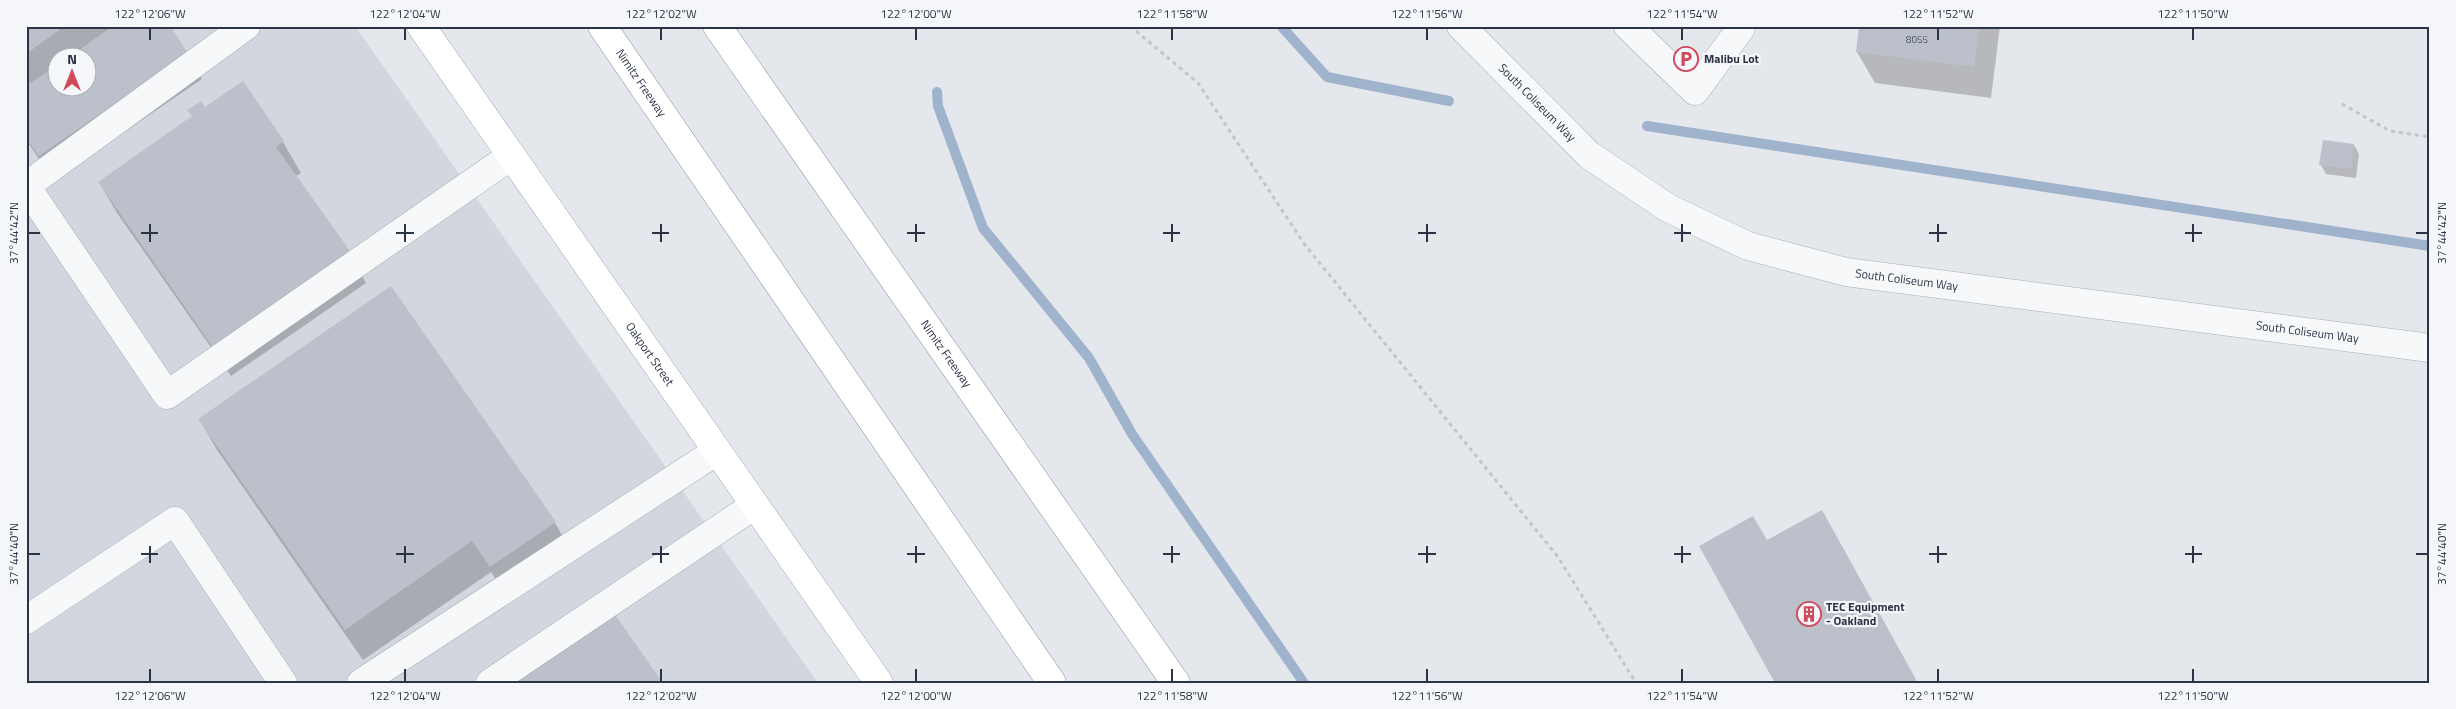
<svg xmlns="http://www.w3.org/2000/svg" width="2456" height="709" viewBox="0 0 2456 709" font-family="'Titillium Web',sans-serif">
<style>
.built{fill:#d2d6de;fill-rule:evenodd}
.shadow{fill:#0003;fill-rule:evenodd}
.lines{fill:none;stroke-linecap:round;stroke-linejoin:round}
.stream{stroke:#9fb4cc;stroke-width:10}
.building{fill:#bbc0ca}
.minor-casing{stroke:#a9aeb7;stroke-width:29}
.major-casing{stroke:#a3abb8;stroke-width:29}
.highway-casing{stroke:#8b94a3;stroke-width:29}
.path{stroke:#c2c5cb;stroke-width:3;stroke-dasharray:4 4;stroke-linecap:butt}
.minor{stroke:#f7f8fa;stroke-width:28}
.major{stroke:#fff;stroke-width:28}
.highway{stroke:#fff;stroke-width:28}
.ticks{fill:none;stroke:#2b3445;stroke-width:2}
.labels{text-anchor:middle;stroke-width:4.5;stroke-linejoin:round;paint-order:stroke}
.number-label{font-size:10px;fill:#4f5766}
.poi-label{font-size:12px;font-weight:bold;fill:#2b3445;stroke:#f4f6f9;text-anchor:start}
.street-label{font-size:12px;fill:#2b3445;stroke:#f4f6f9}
.neatline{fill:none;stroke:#2b3445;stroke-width:2}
.ticks-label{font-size:12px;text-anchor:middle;fill:#2b3445}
</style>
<rect width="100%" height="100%" fill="#e4e7ec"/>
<path class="built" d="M 26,26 L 355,26 L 818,683 L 26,683 ZM 58,58 L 88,58 L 88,88 L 58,88 Z"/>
<g class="shadow">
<path d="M 26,26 L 168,26 L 202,79 L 54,180 L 26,140 ZM 58,58 L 88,58 L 88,88 L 58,88 Z"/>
<polygon points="1860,26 2000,26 1991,98 1875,83 1857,52"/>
<polygon points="243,83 283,142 301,173 296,176 349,252 366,283 231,376 117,213 99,182"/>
<polygon points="2354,145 2359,154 2356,178 2326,174 2321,165"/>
<polygon points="391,288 555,523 573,554 509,598 491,572 363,660 217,450 200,420"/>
</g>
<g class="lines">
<g class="stream">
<polyline points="1281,26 1327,77 1449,101"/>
<polyline points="937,92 938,106 983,228 1089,358 1132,434 1304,683"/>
<polyline points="1647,126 2430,246"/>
</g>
</g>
<g class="building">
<polygon points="26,26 65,26 26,54"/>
<polygon points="113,26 170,26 188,53 39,156 26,138 26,86 58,65 58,88 88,88 88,58 68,58"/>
<polygon points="1859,26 1979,26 1974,67 1856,52"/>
<polygon points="243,81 284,141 276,147 350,251 212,346 98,182 192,116 187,110 201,101 205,107"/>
<polygon points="2323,140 2354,144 2351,169 2319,165"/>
<polygon points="391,286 556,522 490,567 472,541 345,630 198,419"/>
<polygon points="1822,510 1918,683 1775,683 1699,546 1753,516 1767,540"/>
<polygon points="613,612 663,683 512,683"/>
</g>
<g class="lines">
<defs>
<g id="minor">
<path id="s1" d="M 1461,26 L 1589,155 L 1668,208 L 1748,246 L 1846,272 L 2430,348"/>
<polyline points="1628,26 1695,91 1741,28 1740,26"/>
<polyline points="26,186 167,395 511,156"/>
<polyline points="26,186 246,26"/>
<polyline points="26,620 175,521 283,683"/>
<polyline points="361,683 717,451"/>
<polyline points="490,683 755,505"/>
</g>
<g id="major">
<path id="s2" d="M 421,26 L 879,683"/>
</g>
<g id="highway">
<path id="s3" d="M 602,26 L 1052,683"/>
<path id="s4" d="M 717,26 L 1176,683"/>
</g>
</defs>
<use href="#minor" class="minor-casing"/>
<use href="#major" class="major-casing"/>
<use href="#highway" class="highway-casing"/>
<g class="path">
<polyline points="1130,26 1198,83 1305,245 1558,557 1636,683"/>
<polyline points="2342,104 2390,131 2430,137"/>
</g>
<use href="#minor" class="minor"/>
<use href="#major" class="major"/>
<use href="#highway" class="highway"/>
</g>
<path class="ticks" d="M 150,28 L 150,40M 405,28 L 405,40M 661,28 L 661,40M 916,28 L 916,40M 1172,28 L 1172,40M 1427,28 L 1427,40M 1682,28 L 1682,40M 1938,28 L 1938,40M 2193,28 L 2193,40M 150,224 L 150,242M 405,224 L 405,242M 661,224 L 661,242M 916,224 L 916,242M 1172,224 L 1172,242M 1427,224 L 1427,242M 1682,224 L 1682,242M 1938,224 L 1938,242M 2193,224 L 2193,242M 28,233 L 40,233M 141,233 L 158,233M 396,233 L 414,233M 652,233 L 669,233M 907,233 L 925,233M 1163,233 L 1180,233M 1418,233 L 1436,233M 1674,233 L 1691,233M 1929,233 L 1947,233M 2185,233 L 2202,233M 2416,233 L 2428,233M 150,546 L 150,563M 405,546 L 405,563M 661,546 L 661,563M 916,546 L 916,563M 1172,546 L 1172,563M 1427,546 L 1427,563M 1682,546 L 1682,563M 1938,546 L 1938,563M 2193,546 L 2193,563M 28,554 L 40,554M 141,554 L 158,554M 396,554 L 414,554M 652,554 L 669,554M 907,554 L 925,554M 1163,554 L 1180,554M 1418,554 L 1436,554M 1674,554 L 1691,554M 1929,554 L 1947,554M 2185,554 L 2202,554M 2416,554 L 2428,554M 150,669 L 150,682M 405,669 L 405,682M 661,669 L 661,682M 916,669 L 916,682M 1172,669 L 1172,682M 1427,669 L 1427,682M 1682,669 L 1682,682M 1938,669 L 1938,682M 2193,669 L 2193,682"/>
<defs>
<symbol id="parking-ring" viewBox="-11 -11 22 22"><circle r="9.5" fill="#f4f6f9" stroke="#d1495b" stroke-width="1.5"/><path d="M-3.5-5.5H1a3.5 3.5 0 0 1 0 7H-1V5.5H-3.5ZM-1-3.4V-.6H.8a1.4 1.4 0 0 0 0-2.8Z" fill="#d1495b"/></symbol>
<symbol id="building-ring" viewBox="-11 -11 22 22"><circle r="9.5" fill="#f4f6f9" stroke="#d1495b" stroke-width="1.5"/><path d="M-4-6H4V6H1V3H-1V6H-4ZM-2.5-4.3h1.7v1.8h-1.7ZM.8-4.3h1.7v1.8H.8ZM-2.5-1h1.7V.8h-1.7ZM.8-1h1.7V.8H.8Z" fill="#d1495b"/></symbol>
</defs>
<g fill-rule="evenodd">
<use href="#parking-ring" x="1672" y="45" width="28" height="28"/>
<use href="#building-ring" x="1795" y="600" width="28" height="28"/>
</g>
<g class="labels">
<g class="number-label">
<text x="1917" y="43">8055</text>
</g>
<g class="poi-label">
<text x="1704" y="63">Malibu Lot</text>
<text x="1826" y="611">TEC Equipment<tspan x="1826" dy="14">- Oakland</tspan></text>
</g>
<g class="street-label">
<text dy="4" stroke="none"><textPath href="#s3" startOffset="69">Nimitz Freeway</textPath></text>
<text dy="4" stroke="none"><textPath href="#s1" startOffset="108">South Coliseum Way</textPath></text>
<text dy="4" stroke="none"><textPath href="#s1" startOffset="528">South Coliseum Way</textPath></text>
<text dy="4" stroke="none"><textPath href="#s1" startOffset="932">South Coliseum Way</textPath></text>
<text dy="4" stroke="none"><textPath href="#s4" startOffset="400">Nimitz Freeway</textPath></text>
<text dy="4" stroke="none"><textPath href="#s2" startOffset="400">Oakport Street</textPath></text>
</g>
</g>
<rect width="2456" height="709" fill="none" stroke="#f4f6f9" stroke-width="55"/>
<g transform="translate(72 72)"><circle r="24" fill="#f4f6f9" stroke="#a4a8b1"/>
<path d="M0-4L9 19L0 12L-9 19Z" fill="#d1495b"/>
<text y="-8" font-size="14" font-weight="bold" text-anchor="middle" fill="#2b3445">N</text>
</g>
<rect x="28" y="28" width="2400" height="654" class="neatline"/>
<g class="ticks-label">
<text x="150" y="18">122°12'06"W</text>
<text x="405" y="18">122°12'04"W</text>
<text x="661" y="18">122°12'02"W</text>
<text x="916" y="18">122°12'00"W</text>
<text x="1172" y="18">122°11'58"W</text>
<text x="1427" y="18">122°11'56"W</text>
<text x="1682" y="18">122°11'54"W</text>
<text x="1938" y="18">122°11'52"W</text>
<text x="2193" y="18">122°11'50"W</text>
<text transform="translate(14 233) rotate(-90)" y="4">37°44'42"N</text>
<text transform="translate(2442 233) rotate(-90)" y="4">37°44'42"N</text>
<text transform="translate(14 554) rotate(-90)" y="4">37°44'40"N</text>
<text transform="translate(2442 554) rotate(-90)" y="4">37°44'40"N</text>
<text x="150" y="700">122°12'06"W</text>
<text x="405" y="700">122°12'04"W</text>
<text x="661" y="700">122°12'02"W</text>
<text x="916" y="700">122°12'00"W</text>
<text x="1172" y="700">122°11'58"W</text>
<text x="1427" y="700">122°11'56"W</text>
<text x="1682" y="700">122°11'54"W</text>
<text x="1938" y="700">122°11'52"W</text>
<text x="2193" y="700">122°11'50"W</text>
</g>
</svg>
